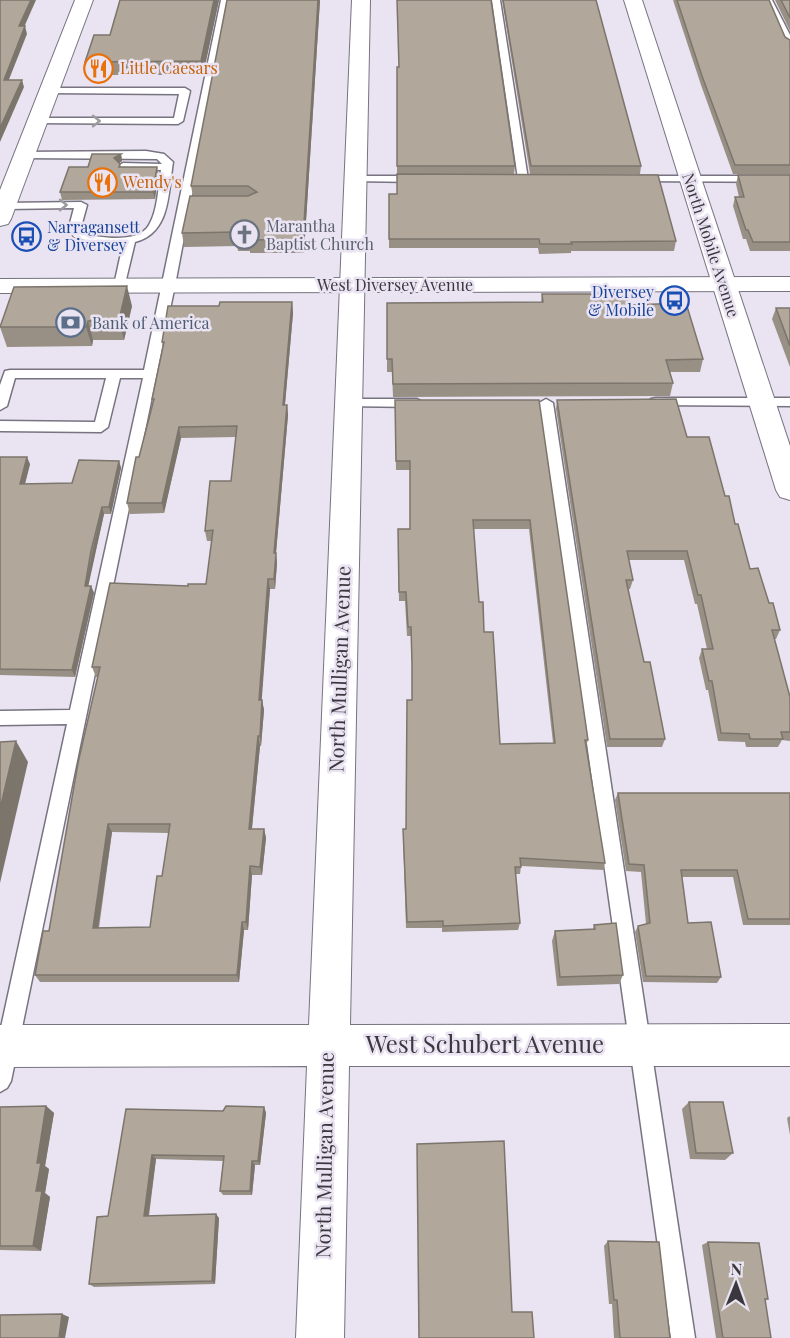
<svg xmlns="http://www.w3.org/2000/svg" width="790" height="1338" viewBox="0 0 790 1338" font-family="'Playfair Display',serif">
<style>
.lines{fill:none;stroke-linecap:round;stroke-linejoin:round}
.lane-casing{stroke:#787380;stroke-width:3}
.street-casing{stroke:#787380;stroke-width:2}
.secondary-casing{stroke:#787380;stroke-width:2}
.lane{fill:#fff;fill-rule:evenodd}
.street{fill:#fff;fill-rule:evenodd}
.secondary{fill:#fff;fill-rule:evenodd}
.wall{fill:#989085;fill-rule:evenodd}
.shaded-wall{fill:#7c756c}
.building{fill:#b1a79b;stroke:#7c756c;stroke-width:1.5;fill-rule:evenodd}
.oneway{stroke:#9c9c9e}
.labels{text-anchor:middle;stroke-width:5;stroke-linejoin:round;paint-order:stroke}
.far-food-label{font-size:16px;fill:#c56008;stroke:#e9e3f2;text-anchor:start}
.far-worship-label{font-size:16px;fill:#5b616d;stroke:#e9e3f2;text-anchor:start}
.far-transit-label{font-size:16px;fill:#164399;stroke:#e9e3f2;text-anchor:start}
.far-street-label{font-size:16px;fill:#3a383e;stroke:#e9e3f2}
.far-service-label{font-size:16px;fill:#4e5e75;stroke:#e9e3f2;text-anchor:start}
.street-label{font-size:20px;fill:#3a383e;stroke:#e9e3f2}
.near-street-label{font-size:24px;fill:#3a383e;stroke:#e9e3f2}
</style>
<rect width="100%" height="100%" fill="#e9e3f2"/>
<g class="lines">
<defs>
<g id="lane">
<polygon points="221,0 229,0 175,285 11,1081 7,1088 0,1092 0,1032 67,724 0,725 0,711 70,710 143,378 120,378 108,427 101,432 0,431 0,421 95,422 106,378 15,378 7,406 0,410 0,385 5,371 10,370 144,370"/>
<polygon points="492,0 500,0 528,179 523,182 518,179"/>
<polygon points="764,0 772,0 790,35 790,47 785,44"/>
<polygon points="49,88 185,88 190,91 183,121 178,124 34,123 33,121 38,118 174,118 179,94 45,93 44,91"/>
<path d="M 146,151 L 164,154 L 173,162 C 168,192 171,233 135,242 L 124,288 L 116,288 L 114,285 L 123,244 L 96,243 L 74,237 L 69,227 L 74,208 L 5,209 L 0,207 L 1,204 L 5,203 L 81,202 L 87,205 L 81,227 L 83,233 C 100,238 138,244 149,225 C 158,210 158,187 161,170 L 123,169 L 118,166 L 123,163 L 162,164 L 157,159 L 24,158 L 19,155 L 24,152 Z"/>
<polygon points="355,176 417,176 422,179 417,182 351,181 350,179"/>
<polygon points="638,176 790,176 790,182 634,181 633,179"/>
<polygon points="656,398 790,398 790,406 651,405 649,402 651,399"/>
<polygon points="348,399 417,399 424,403 417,407 343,406 341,403 343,400"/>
<polygon points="546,399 553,403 695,1338 671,1338 539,403"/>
</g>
<g id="street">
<polygon points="352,0 370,0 350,1025 790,1024 790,1066 349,1066 344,1338 296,1338 307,1066 0,1067 0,1025 309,1025"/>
<polygon points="624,0 642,0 790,446 790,500 780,497 776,490"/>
</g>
<g id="secondary">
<polygon points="75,0 93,0 11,219 8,224 0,226 0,190"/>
<polygon points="790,277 790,291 0,293 0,279"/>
</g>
</defs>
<use href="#lane" class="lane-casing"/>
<use href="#street" class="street-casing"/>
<use href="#secondary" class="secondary-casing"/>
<use href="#lane" class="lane"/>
<use href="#street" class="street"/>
<use href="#secondary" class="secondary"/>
</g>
<g class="wall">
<polygon points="120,0 219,0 203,75 88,75 85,62 110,35"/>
<polygon points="227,0 320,0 304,253 250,253 250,251 238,251 237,246 184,247 182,233 193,196 191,186"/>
<polygon points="502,0 596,0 641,166 640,174 530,174"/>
<polygon points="673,0 769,0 785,37 790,40 790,174 733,174 701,85"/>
<polygon points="775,0 790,0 790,31"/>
<polygon points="397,67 399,67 515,166 514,174 397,174"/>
<polygon points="121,154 122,161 119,163 121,167 158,174 155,199 62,200 60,192 88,167"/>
<polygon points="738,175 790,175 790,251 750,251 746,239 743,239 733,206 735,197 739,197 736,184"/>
<polygon points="389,194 676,241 674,251 571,251 571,253 539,254 538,248 389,248"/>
<polygon points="542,294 629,305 703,359 700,372 670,372 673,383 670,396 393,397 392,372 387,372 387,303 541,302"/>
<path d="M 292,302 L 293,313 L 285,405 L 287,405 L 288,415 L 276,553 L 277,563 L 275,589 L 270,589 L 261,700 L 262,700 L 264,710 L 261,746 L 260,746 L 252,829 L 264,829 L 266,838 L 262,875 L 252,875 L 248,930 L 244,930 L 239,982 L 40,982 L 35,975 L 49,931 L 98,677 L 96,677 L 92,667 L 188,586 L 206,584 L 212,541 L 207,541 L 205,531 L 231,481 L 236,437 L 181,438 L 164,513 L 130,514 L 127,503 L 153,403 L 152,399 L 163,347 L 162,342 L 219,306 ZM 112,832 L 169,833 L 162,876 L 150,927 L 99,928 Z"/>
<polygon points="132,306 124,340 93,340 92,346 7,347 0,327"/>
<polygon points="776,308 790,308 790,367 772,319"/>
<path d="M 395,400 L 539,400 L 588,740 L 586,746 L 605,863 L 603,870 L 521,866 L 520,874 L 515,874 L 520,923 L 518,930 L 442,932 L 442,928 L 406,928 L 403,836 L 406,829 L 412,700 L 412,672 L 411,636 L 407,636 L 405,601 L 399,601 L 398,529 L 410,529 L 410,470 L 396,470 ZM 473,529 L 529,529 L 553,743 L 500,744 L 479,602 Z"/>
<polygon points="557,400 687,437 725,496 735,524 750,569 769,603 780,630 776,639 774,639 790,697 790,741 782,740 778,747 746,747 745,742 718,741 708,690 706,690 699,658 702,649 707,649 697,604 695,604 684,560 629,560 633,580 630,589 628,589 644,662 665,739 662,747 607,747 556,409"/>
<polygon points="0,457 30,464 25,484 72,483 119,461 121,468 111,514 104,514 94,558 88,586 91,586 94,593 75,677 0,675"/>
<polygon points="618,793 790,793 790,925 743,925 733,877 682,877 688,923 721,977 717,983 643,982 635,932 638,926 646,924 641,872 626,871 615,800"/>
<polygon points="594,925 623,975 619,984 557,986 552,941 555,931 593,929"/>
<polygon points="689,1102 733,1153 725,1160 690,1159 682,1109"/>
<polygon points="46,1106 54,1113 45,1166 49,1169 45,1193 50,1197 41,1251 0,1250 0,1107"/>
<polygon points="264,1107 266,1113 260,1165 255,1165 252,1195 223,1195 220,1191 223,1161 156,1159 149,1216 219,1218 215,1284 94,1287 89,1284 108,1216 126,1109 223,1111"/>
<polygon points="790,1116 790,1135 787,1118"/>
<polygon points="608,1241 670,1338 614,1338 612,1304 609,1304 604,1246"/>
<polygon points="708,1242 768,1299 765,1301 771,1338 716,1338 702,1245"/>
</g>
<g class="shaded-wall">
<polygon points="31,0 36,0 21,34 19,26"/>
<polygon points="214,0 219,0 203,75 201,61"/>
<polygon points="318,0 320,0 304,253 303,239"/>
<polygon points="25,26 27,34 6,87 4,80"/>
<polygon points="22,80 24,87 0,142 0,128"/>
<polygon points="121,154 122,161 116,165 114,158"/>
<polygon points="157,167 158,174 155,199 153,192"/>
<polygon points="127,286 132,306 124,340 119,320"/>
<polygon points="292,302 293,313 284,415 283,405"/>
<polygon points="88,321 93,340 92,346 86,327"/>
<polygon points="287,405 288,415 276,553 277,563 275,589 274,579 274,553"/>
<polygon points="179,427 181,438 164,513 162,503"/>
<polygon points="27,457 30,464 23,491 20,484"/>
<polygon points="119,461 121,468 111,514 109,507"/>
<polygon points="102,507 104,514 87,592 85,586"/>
<polygon points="268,579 270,589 261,710 259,700"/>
<polygon points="91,586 94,593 75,677 72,670"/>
<polygon points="262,700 264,710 261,746 260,736"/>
<polygon points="258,736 260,746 251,837 249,829"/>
<polygon points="16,741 28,762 0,883 0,809"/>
<polygon points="108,824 112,832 97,935 93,928"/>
<polygon points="264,829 266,838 262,875 260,867"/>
<polygon points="250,866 252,875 248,930 246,922"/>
<polygon points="242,922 244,930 239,982 237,975"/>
<polygon points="46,1106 54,1113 45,1166 49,1169 45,1193 50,1197 41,1251 33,1246 37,1163"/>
<polygon points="264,1107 266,1113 260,1165 258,1161"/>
<polygon points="152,1155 156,1159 148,1219 144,1216"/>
<polygon points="252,1161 255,1165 252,1195 250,1191"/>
<polygon points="216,1214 219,1218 215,1284 212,1281"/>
<polygon points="62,1314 69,1317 65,1338 59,1338"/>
</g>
<g class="building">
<polygon points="0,0 31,0 19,26 25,26 4,80 22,80 0,128"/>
<polygon points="120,0 214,0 201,61 85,62 94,35 110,35"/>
<polygon points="227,0 318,0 303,239 249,240 249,237 236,237 237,232 182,233 190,196 248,196 257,192 248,186 191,186"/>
<polygon points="397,0 491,0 515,166 397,166 397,67 399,67"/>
<polygon points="503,0 596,0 641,166 531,166"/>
<polygon points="677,0 769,0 785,37 790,40 790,165 735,165 702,76"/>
<polygon points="781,0 790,0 790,18"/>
<polygon points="92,154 121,154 114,158 120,164 119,167 157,167 153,192 60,192 69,167 88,167"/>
<polygon points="397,174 658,175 676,241 571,242 572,244 540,244 539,239 389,239 389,194 397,194"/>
<polygon points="738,175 790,175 790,242 753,242 748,230 746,230 735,197 744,197"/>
<polygon points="127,286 119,320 88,321 86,327 0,327 14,287"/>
<polygon points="542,294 626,294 629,305 686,303 703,359 666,360 673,383 393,384 392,359 387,359 387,303 543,302"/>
<path d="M 220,302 L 292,302 L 283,405 L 287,405 L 274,553 L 276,553 L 274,579 L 268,579 L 259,700 L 262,700 L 260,736 L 258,736 L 249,829 L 264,829 L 260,867 L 250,866 L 246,922 L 242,922 L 237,975 L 35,975 L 43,931 L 49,931 L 78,763 L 100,667 L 92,667 L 110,583 L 188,586 L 188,584 L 206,584 L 213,530 L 205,531 L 210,481 L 231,481 L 237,426 L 179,427 L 162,503 L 127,503 L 136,457 L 139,457 L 154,399 L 152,399 L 164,342 L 162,342 L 168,306 L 219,306 ZM 108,824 L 170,824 L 162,876 L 157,876 L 150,927 L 93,928 Z"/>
<polygon points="776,308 790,308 790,346"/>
<polygon points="676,399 687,437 709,437 725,496 729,496 735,524 738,524 750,569 758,568 769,603 773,603 780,630 772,630 790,697 790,732 781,732 783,739 750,739 749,734 721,733 712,681 709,681 702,649 713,649 701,595 698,595 687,551 627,551 633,580 626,580 644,662 650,662 665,739 610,739 557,400"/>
<path d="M 395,400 L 539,400 L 588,740 L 585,740 L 605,863 L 520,858 L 521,867 L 515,867 L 520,923 L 443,926 L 443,921 L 407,922 L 403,829 L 406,829 L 407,700 L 412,700 L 412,663 L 411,627 L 408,627 L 406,592 L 399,592 L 398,529 L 410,529 L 410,461 L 396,461 ZM 473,520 L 530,520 L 555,743 L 500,744 L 493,632 L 484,632 L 483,602 L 479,602 Z"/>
<polygon points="0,457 27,457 20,484 72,483 79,460 119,461 109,507 102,507 91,551 85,586 91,586 72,670 0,669"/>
<polygon points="16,741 0,809 0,742"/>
<polygon points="618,793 790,793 790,919 748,919 737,870 681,870 688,923 711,922 721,977 646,976 638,926 650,923 644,865 629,864"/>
<polygon points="616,923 623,975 560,977 555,931 595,929 594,925"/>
<polygon points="689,1102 723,1102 733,1153 696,1153"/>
<polygon points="46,1106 37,1163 41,1163 36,1191 42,1191 33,1246 0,1246 0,1107"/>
<polygon points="226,1106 264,1107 258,1161 252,1161 250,1191 220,1191 224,1156 152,1155 144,1216 216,1214 212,1281 89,1284 97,1217 108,1216 126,1109 223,1111"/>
<polygon points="504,1141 512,1312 532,1312 534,1338 419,1338 417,1144"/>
<polygon points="608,1241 659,1242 670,1338 620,1338 617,1300 614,1300"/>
<polygon points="708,1242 759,1243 768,1299 765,1299 771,1338 723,1338"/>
<polygon points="62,1314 59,1338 0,1338 0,1315"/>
</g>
<defs><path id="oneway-chevron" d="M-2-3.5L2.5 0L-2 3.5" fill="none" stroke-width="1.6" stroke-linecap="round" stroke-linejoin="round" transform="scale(1.5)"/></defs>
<g class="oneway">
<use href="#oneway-chevron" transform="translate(96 121)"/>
<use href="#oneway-chevron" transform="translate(63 205)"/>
</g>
<defs>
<symbol id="restaurant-ring" viewBox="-11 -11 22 22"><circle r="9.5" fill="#e9e3f2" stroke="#e8710a" stroke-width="1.5"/><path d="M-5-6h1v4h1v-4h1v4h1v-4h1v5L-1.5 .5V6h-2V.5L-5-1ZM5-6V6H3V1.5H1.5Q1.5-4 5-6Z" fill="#e8710a"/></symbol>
<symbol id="church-ring" viewBox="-11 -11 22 22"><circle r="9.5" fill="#e9e3f2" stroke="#6b7280" stroke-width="1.5"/><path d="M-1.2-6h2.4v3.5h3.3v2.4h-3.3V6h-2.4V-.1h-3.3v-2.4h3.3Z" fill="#6b7280"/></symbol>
<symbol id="bus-ring" viewBox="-11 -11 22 22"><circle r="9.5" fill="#e9e3f2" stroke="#1a4fb4" stroke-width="1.5"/><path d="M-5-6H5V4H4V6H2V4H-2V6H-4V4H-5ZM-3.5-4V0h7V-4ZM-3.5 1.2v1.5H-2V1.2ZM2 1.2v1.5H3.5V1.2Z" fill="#1a4fb4"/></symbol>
<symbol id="bank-ring" viewBox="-11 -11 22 22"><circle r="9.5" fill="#e9e3f2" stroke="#5c6f8a" stroke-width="1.5"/><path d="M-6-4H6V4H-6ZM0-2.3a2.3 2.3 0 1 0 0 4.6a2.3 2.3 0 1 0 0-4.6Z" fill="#5c6f8a"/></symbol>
</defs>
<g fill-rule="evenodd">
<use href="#restaurant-ring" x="82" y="52" width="33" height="33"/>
<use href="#restaurant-ring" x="86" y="166" width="33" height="33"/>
<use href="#church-ring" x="228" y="218" width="33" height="33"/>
<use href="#bus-ring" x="10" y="220" width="33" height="33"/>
<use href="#bus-ring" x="658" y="284" width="33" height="33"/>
<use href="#bank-ring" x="54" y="306" width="33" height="33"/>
</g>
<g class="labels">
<g class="far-food-label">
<text x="120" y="74">Little Caesars</text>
<text x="123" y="188">Wendy's</text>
</g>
<g class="far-worship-label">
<text x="266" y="232">Marantha<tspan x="266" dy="18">Baptist Church</tspan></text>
</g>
<g class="far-transit-label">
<text x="47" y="233">Narragansett<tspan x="47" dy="18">&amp; Diversey</tspan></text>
<text x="654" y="298" text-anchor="end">Diversey<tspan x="654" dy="18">&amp; Mobile</tspan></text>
</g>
<g class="far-street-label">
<text transform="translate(711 245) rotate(72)" y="6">North Mobile Avenue</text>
<text x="395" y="291">West Diversey Avenue</text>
</g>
<g class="far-service-label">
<text x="92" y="329">Bank of America</text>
</g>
<g class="street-label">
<text transform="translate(340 669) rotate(-88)" y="7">North Mulligan Avenue</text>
<text transform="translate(325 1155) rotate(-89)" y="7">North Mulligan Avenue</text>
</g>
<g class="near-street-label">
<text x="485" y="1053">West Schubert Avenue</text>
</g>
</g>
<g transform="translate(736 1284) rotate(1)" stroke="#e9e3f2" stroke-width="4.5" paint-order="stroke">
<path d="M0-4.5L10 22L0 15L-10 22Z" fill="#3a383e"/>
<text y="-9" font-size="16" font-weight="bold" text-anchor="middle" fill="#3a383e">N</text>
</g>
</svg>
